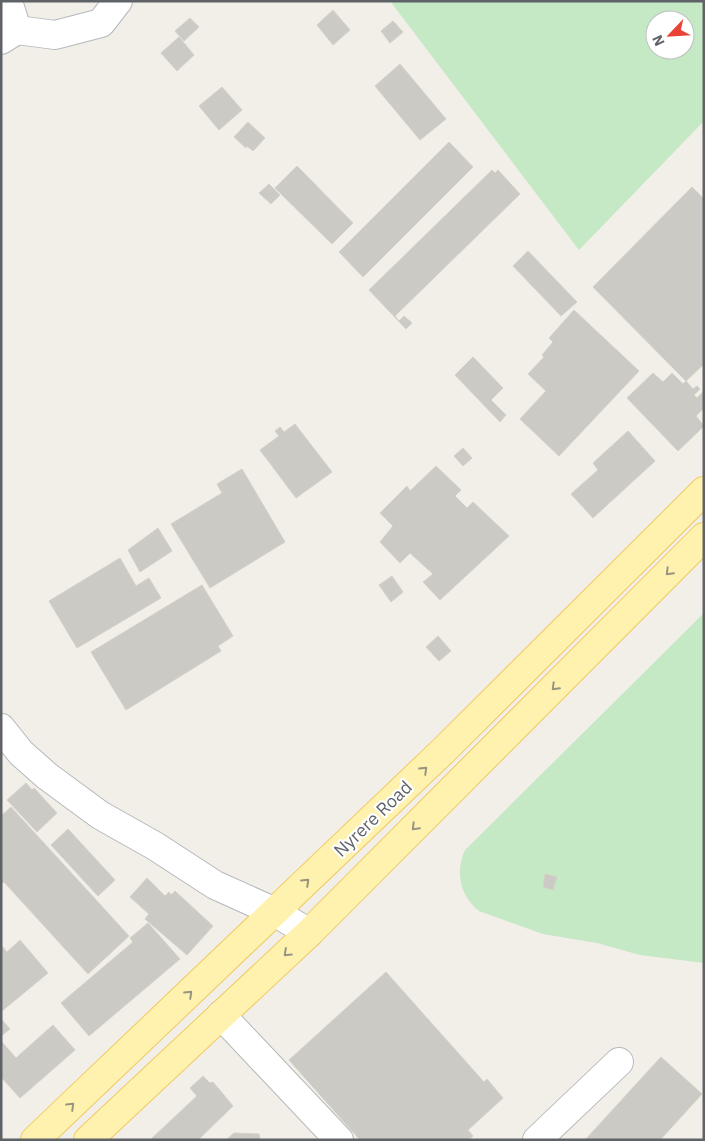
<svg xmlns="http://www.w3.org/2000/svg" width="705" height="1141" viewBox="0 0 705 1141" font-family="'IBM Plex Sans',sans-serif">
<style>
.green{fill:#c5e8c5;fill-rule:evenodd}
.building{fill:#cccac5;stroke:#d6d1c6}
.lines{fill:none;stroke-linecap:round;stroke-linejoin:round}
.minor-casing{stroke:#b5b8bc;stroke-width:30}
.major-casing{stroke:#f2c960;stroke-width:30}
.minor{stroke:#fff;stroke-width:28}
.major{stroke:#fff2af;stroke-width:28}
.oneway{stroke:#979581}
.labels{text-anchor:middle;stroke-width:4.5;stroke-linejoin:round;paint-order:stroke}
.street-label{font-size:18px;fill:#5f6368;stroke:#fff}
</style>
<rect width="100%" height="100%" fill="#f1efe8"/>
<g class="green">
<path d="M 390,1 L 704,1 L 704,121 L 579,250 ZM 655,20 L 685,20 L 685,50 L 655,50 Z"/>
<path d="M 704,613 L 704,963 L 640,955 L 597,943 L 543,934 L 479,911 C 460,896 455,872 465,850 Z"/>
</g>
<g class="building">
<polygon points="333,10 350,30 333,45 317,25"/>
<polygon points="190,18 199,27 184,41 175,31"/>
<polygon points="393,21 403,32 390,43 381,31"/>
<polygon points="179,37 194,55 177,71 161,53"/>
<polygon points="400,64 446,119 420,140 375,86"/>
<polygon points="222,87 242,110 219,130 199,106"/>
<polygon points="248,122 265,138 253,151 247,146 246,148 234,137"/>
<polygon points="449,142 473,167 363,277 339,252"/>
<polygon points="297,166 353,223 332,244 275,188"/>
<polygon points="492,170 495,173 498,170 520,194 395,316 399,321 404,316 412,323 406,329 369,290"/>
<polygon points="269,184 280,195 271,204 259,193"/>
<polygon points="692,187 704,199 704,364 686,381 593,287"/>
<polygon points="528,251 577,302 561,316 513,266"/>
<polygon points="574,310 639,371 559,456 520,419 546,391 528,374 544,357 542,355 553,342 549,338"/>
<polygon points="473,357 503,388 491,400 506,415 500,422 455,375"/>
<polygon points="653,373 663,382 672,373 683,384 686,381 693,389 697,386 700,389 694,395 697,398 704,391 704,408 696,416 704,426 678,451 627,398"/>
<polygon points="295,424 332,472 296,498 260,450 279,436 275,431 280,427 284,432"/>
<polygon points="628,431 655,461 593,518 571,494 598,470 593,463"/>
<polygon points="463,448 472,458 463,466 454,456"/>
<polygon points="436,466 461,490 455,496 467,508 473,502 509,536 440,600 423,582 433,574 410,553 400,563 380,542 393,526 380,513 407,486 410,491"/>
<polygon points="242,469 285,542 210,588 171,524 222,493 217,484"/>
<polygon points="158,528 172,551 140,572 128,550"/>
<polygon points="120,558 136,586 149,578 161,598 77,648 49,601"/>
<polygon points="392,576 403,592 391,602 379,585"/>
<polygon points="202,585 233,636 218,646 221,651 126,710 91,652"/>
<polygon points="438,636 451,651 439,661 426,647"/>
<polygon points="26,783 32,790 34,788 57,813 37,832 7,800"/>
<polygon points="11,807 129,936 88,974 4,882 1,884 1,816"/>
<polygon points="68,829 115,880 98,896 51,845"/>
<polygon points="545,874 557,877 553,890 543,887"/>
<polygon points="147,878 165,896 169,892 171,895 175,891 213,926 187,955 145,919 149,914 130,897"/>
<polygon points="148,923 180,959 89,1036 61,1003 133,942 130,938"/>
<polygon points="20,940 48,973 2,1011 1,945 7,952"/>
<polygon points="386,972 484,1082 487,1079 503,1098 468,1130 473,1136 468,1140 360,1140 289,1060"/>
<polygon points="1,1019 10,1029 1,1036"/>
<polygon points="53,1025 75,1050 20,1098 1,1077 1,1041 16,1058"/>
<polygon points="661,1057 702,1094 660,1140 585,1140"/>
<polygon points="203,1076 210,1083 213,1082 233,1106 198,1140 150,1140 197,1096 190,1088"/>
<polygon points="234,1133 259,1134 260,1140 226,1140"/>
</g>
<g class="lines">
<defs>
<g id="minor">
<polyline points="17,30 55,35 101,23 118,1"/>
<polyline points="1,40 17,30 8,1"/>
<polyline points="1,728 21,753 47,776 100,815 155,846 215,885 275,912 309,933"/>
<polyline points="221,1015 339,1140"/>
<polyline points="537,1140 619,1062"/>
</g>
<g id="major">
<polyline points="35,1140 444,750 704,491"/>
<polyline points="88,1140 309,933 704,537"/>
</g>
</defs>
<use href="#minor" class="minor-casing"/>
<use href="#major" class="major-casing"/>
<use href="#minor" class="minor"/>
<use href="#major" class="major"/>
</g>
<defs><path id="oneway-chevron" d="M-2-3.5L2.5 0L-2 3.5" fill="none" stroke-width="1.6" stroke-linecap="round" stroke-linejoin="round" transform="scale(1.25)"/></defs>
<g class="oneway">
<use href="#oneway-chevron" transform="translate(669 572) rotate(135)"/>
<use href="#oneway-chevron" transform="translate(555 687) rotate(135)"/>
<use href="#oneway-chevron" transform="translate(424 770) rotate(-44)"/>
<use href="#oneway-chevron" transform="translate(415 827) rotate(135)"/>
<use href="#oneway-chevron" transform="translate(306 882) rotate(-44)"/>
<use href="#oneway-chevron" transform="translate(287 953) rotate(137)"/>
<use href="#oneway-chevron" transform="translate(189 994) rotate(-44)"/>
<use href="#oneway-chevron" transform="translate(71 1106) rotate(-44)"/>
</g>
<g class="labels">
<g class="street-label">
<text transform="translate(373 819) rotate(-44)" y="6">Nyrere Road</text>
</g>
</g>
<rect width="705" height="1141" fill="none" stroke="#5f6368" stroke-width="5"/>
<g transform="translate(670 35) rotate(245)"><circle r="24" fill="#ffffff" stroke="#bfc1c3"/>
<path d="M0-4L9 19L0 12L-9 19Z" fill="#ea4335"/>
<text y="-8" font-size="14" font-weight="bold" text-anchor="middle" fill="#5f6368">N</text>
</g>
</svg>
